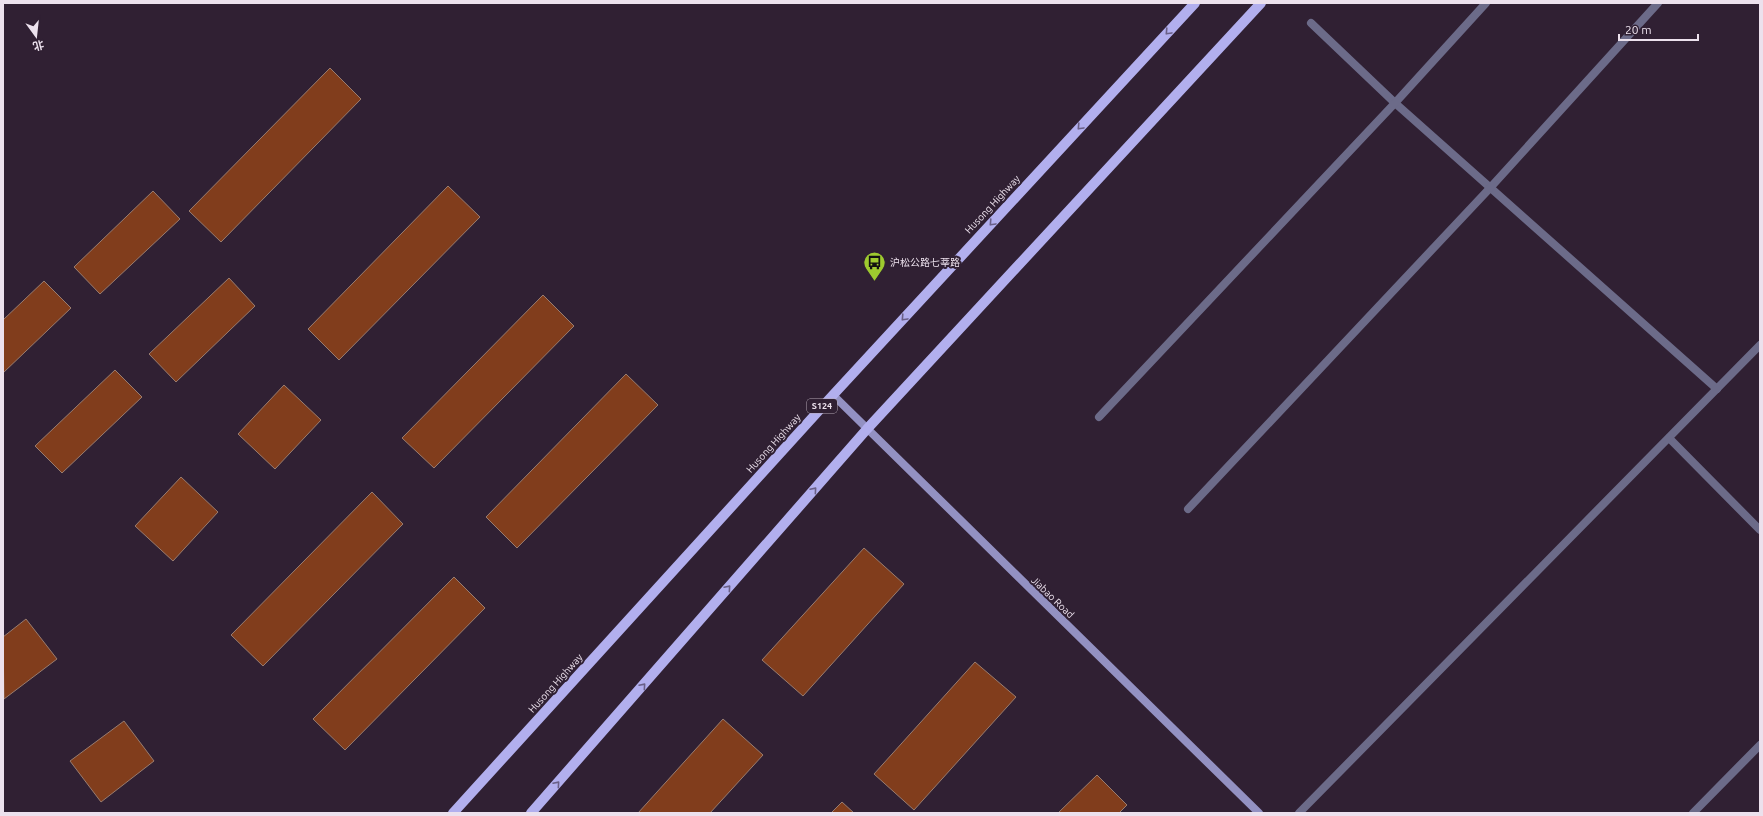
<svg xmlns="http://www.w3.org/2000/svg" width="1763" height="816" viewBox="0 0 1763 816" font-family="Ubuntu,'Noto Sans SC',sans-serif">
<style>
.building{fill:#813d1c;stroke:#997c6f}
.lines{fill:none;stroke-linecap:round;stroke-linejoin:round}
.street{stroke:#6c6b89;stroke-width:8}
.secondary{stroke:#9391c2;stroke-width:8}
.primary{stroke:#b2afee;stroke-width:10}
.oneway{stroke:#6a6087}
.labels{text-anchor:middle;stroke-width:4;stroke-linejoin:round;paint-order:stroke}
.shield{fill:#302033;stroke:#b4a7b5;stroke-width:1}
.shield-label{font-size:9px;font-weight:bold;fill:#ece1ed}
.street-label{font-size:10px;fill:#ece1ed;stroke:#302033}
.poi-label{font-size:10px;fill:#ece1ed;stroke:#302033;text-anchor:start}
</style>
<rect width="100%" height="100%" fill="#302033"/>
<g class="building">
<polygon points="330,68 361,99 221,242 189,211"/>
<polygon points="448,186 480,217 339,360 308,329"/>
<polygon points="153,191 180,219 100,294 74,267"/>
<polygon points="229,278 255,306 176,382 149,354"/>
<polygon points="44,281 71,308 3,373 3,320"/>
<polygon points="543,295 574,326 434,468 402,438"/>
<polygon points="115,370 142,397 62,473 35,446"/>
<polygon points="626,374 658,405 517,548 486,517"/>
<polygon points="284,385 321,420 275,469 238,434"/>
<polygon points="181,477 218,512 173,561 135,526"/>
<polygon points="372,492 403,524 263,666 231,635"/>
<polygon points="864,548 904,584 803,696 762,660"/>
<polygon points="454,577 485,608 345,750 313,719"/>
<polygon points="26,619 57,659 4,699 3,637"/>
<polygon points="975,662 1016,697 914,810 874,774"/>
<polygon points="723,719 763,755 710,813 638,813"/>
<polygon points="124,721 154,761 101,802 70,761"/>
<polygon points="1097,775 1127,805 1119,813 1058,813"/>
<polygon points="842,802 854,813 831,813"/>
</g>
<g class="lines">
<g class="street">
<polyline points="1311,23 1395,103 1717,389"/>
<polyline points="1099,417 1395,103 1486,3"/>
<polyline points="1669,438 1760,530"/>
<polyline points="1188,509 1490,188 1658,3"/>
<polyline points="1299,813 1760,345"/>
<polyline points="1693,813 1760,745"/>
</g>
<polyline class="secondary" points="833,395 1259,813"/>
<g class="primary">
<polyline points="453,813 833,395 1195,3"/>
<polyline points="531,813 867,429 1261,3"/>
</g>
</g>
<defs><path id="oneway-chevron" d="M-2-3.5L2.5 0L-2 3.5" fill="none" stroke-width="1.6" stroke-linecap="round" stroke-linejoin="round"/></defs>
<g class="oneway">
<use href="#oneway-chevron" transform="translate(1168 32) rotate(133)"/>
<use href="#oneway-chevron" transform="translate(1080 127) rotate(133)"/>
<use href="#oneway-chevron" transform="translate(992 223) rotate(133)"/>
<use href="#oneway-chevron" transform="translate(904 318) rotate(133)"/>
<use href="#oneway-chevron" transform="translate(814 490) rotate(-49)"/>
<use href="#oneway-chevron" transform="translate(728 588) rotate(-49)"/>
<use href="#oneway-chevron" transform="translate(643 686) rotate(-49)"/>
<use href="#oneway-chevron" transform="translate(557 784) rotate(-49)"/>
</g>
<defs>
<symbol id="bus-pin" viewBox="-11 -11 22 30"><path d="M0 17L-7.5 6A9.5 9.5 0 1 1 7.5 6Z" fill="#9eca2f" stroke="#302033"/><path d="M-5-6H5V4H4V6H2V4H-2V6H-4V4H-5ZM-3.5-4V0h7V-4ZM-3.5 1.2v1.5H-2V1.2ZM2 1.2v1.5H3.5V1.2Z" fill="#111"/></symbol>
</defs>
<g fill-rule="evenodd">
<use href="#bus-pin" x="862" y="250" width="25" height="34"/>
</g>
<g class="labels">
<rect class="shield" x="807" y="399" width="30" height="14" rx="3"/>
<g class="shield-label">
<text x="822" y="409">S124</text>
</g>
<g class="street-label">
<text transform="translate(992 204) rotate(-47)" y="4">Husong Highway</text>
<text transform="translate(773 443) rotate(-48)" y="4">Husong Highway</text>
<text transform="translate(1053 597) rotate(44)" y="4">Jiabao Road</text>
<text transform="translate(555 683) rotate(-48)" y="4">Husong Highway</text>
</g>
<g class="poi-label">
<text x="890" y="266">沪松公路七莘路</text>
</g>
</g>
<rect width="1763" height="816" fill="none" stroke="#ece1ed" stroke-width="8"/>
<g transform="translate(36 36) rotate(165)" stroke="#302033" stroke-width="3" paint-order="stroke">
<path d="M0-3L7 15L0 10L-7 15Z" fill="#ece1ed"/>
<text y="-6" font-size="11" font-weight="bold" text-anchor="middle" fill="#ece1ed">北</text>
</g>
<path d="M1619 34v6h79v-6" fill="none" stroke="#ece1ed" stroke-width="2"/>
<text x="1625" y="34" font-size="12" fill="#ece1ed" stroke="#302033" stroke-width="3" paint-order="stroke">20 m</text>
</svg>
